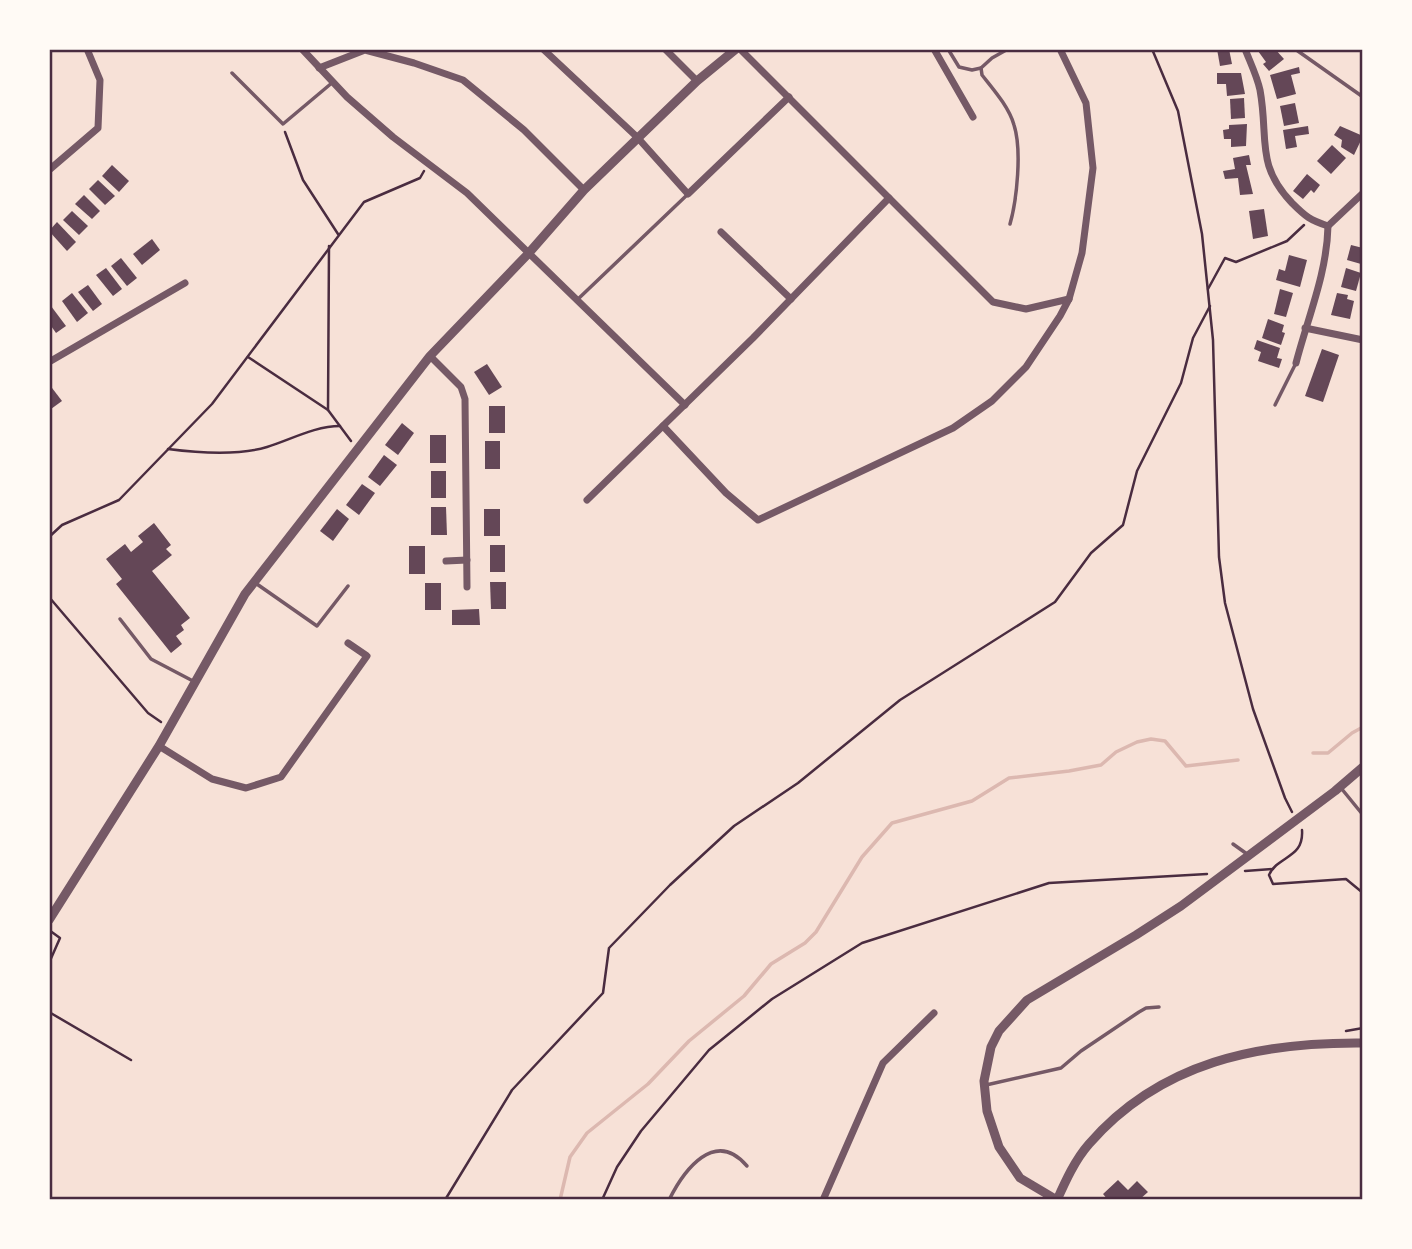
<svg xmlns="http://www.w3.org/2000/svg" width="1412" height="1249" viewBox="0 0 1412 1249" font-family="Commissioner,sans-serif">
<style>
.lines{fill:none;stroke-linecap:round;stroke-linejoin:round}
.stream{stroke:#dcb8b0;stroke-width:3.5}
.building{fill:#644757}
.path{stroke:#4a2c40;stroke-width:2.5}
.service{stroke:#755966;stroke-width:3.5}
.minor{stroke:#755966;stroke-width:7}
.tertiary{stroke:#755966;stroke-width:9}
.neatline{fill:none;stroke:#4a2c40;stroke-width:2.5}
</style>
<rect width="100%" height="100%" fill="#f7e1d7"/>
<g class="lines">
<g class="stream">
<polyline points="1313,753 1328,753 1352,733 1363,727"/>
<polyline points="560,1200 570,1157 587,1133 648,1084 689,1041 744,996 771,964 805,943 816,932 862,857 892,823 972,801 1009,778 1069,771 1101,765 1116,752 1137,742 1151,739 1165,741 1186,766 1238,760"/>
</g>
</g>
<g class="building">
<polygon points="1217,49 1229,49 1232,64 1220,66"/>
<polygon points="1260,49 1275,49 1284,59 1269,71 1263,64 1266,62 1258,51"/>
<polygon points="1299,67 1300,73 1291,75 1296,94 1277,99 1270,75"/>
<polygon points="1217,73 1241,73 1245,94 1227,96 1226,84 1217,84"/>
<polygon points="1244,98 1245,118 1231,119 1230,99"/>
<polygon points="1295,103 1299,123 1284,126 1280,106"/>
<polygon points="1247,124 1246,146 1231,147 1231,139 1224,139 1223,130 1229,129 1229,125"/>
<polygon points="1308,126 1309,134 1295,136 1297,147 1286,149 1283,130"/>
<polygon points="1340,126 1363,136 1354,155 1341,147 1342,140 1334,135"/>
<polygon points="1332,145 1346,158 1331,174 1317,161"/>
<polygon points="1249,155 1251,165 1246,165 1253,194 1240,195 1238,178 1225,179 1223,171 1235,169 1233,158"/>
<polygon points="112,165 129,181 119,192 102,176"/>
<polygon points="1307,174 1320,185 1314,193 1311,190 1303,199 1293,191"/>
<polygon points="98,180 115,196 105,205 89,189"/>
<polygon points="84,195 100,211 92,219 75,204"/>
<polygon points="1264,209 1268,236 1253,239 1249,211"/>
<polygon points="72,211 88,226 79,235 63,220"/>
<polygon points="57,222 76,242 67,251 49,231"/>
<polygon points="152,239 160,250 142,265 133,254"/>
<polygon points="1351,245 1363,248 1361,264 1347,260"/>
<polygon points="1289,255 1307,260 1300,287 1276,280 1279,269 1285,271"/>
<polygon points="121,258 137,278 127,286 111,266"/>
<polygon points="106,268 122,289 113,296 96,275"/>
<polygon points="1346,268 1361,273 1356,291 1341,287"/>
<polygon points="88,285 102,304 93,311 78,292"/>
<polygon points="1280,289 1293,293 1286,317 1274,314"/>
<polygon points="72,293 88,313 77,322 62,301"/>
<polygon points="1337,293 1348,295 1347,299 1354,301 1350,319 1331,315"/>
<polygon points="51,306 66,326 56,333 49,323"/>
<polygon points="1268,319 1284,325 1282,332 1285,333 1281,345 1262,338"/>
<polygon points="1257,340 1280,348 1277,358 1282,359 1279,368 1258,361 1261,352 1254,349"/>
<polygon points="1322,349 1339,355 1323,402 1305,396"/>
<polygon points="487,364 502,387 489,395 474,372"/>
<polygon points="49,384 62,401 51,409 49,406"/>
<rect x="489" y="406" width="16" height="27"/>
<polygon points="402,423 414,433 398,455 385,445"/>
<rect x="430" y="435" width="16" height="28"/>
<rect x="485" y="441" width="15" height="28"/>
<polygon points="384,455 397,465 380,486 368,477"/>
<rect x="431" y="471" width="15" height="27"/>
<polygon points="362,484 375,493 359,515 346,505"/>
<polygon points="431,507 446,507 447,535 431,535"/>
<polygon points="337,509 349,519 333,541 320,531"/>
<rect x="484" y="509" width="16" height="27"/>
<polygon points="154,523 171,545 166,549 172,555 152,571 190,618 181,625 184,630 176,636 182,644 171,653 116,584 122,579 106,559 125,544 131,552 143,542 138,536"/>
<rect x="490" y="545" width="15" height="27"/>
<rect x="409" y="546" width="16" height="28"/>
<polygon points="490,582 506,582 506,609 491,609"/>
<rect x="425" y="583" width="16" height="27"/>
<polygon points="479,609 480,625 452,625 452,610"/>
<polygon points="1118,1180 1128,1190 1137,1181 1148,1192 1139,1200 1108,1200 1103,1194"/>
</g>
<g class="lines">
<g class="path">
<polyline points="1152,49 1178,111 1202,234 1213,340 1219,557 1225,603 1253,709 1285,798 1292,812"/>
<polyline points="285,132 303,180 338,234"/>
<polyline points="1208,289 1225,258 1236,262 1287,241 1304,225"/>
<polyline points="248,357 328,410 351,441"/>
<polyline points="328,410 329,246"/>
<path d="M 168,449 C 199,453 237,456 267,447 C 290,440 315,426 340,426"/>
<polyline points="49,537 62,525 119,500 212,404 364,202 420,178 424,171"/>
<polyline points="49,597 148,713 161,722"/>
<path d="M 1302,830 C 1304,859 1278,855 1269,875 L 1273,884 L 1346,879 L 1363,893"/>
<polyline points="1245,871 1273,869"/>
<polyline points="49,930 60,938 49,963"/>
<polyline points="49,1012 131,1060"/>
<polyline points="1346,1031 1363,1028"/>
<polyline points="445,1200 512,1090 603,993 609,948 670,885 734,826 798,783 900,700 1055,602 1091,553 1123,525 1137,471 1181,383 1193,338 1210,306"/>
<polyline points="602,1200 617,1167 641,1131 709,1050 772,999 862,943 1049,883 1207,874"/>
</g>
<g class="service">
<polyline points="948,49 959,67 972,70 981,68"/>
<path d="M 1008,49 L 992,58 L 981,68 L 982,75 C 993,89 1009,107 1014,125 C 1022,150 1017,199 1010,224"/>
<polyline points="1295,49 1363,97"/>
<polyline points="232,73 283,124 333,82"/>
<polyline points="577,300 687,195"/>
<polyline points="1275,405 1296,363"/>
<polyline points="254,582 317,626 348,586"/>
<polyline points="120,619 151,659 193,681"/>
<polyline points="1341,788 1363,815"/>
<polyline points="1233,844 1247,854"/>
<polyline points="986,1085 1061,1068 1081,1051 1139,1012 1146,1008 1159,1007"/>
<path d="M 669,1200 C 684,1170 715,1128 747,1166"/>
</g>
<g class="minor">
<polyline points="302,49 347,97 393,137 467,193 685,405"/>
<polyline points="543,49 637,137 688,194 789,97"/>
<polyline points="665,49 697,81"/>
<polyline points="740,49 993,302 1026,309 1069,299"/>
<polyline points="934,49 973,117"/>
<path d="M 1245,49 C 1250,62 1257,76 1260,90 C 1269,139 1255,164 1292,203 C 1306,217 1310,220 1328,226 L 1363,193"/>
<polyline points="319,68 365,50 414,63 463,80 524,130 584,190"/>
<polyline points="49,170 98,128 100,80 87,49"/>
<polyline points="721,232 791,299"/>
<polyline points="1305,328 1363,340"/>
<polyline points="430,356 461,387 465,399 467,587"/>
<polyline points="49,362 185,283"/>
<path d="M 1296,363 C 1308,317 1327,273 1328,226"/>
<polyline points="663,426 726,493 758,520 953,428 992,401 1026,367 1060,316 1069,299 1082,253 1093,168 1086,103 1060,49"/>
<polyline points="587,500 753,338 889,198"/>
<polyline points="446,561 467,560"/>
<polyline points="159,746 212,779 246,788 281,777 367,656 348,643"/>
<polyline points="823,1200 883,1063 934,1013"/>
</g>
<g class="tertiary">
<polyline points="49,920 159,746 245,594 430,356 528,254 584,190 697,81 736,49"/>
<polyline points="1057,1200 1020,1178 999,1147 987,1111 984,1081 991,1047 999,1031 1027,1000 1136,935 1181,906 1335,791 1363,767"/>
<path d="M 1057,1200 C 1066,1180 1075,1160 1089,1144 C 1160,1062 1259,1042 1363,1043"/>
</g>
</g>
<rect width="1412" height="1249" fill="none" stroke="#fffaf5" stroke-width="102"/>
<rect x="51" y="51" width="1310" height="1147" class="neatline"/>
</svg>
